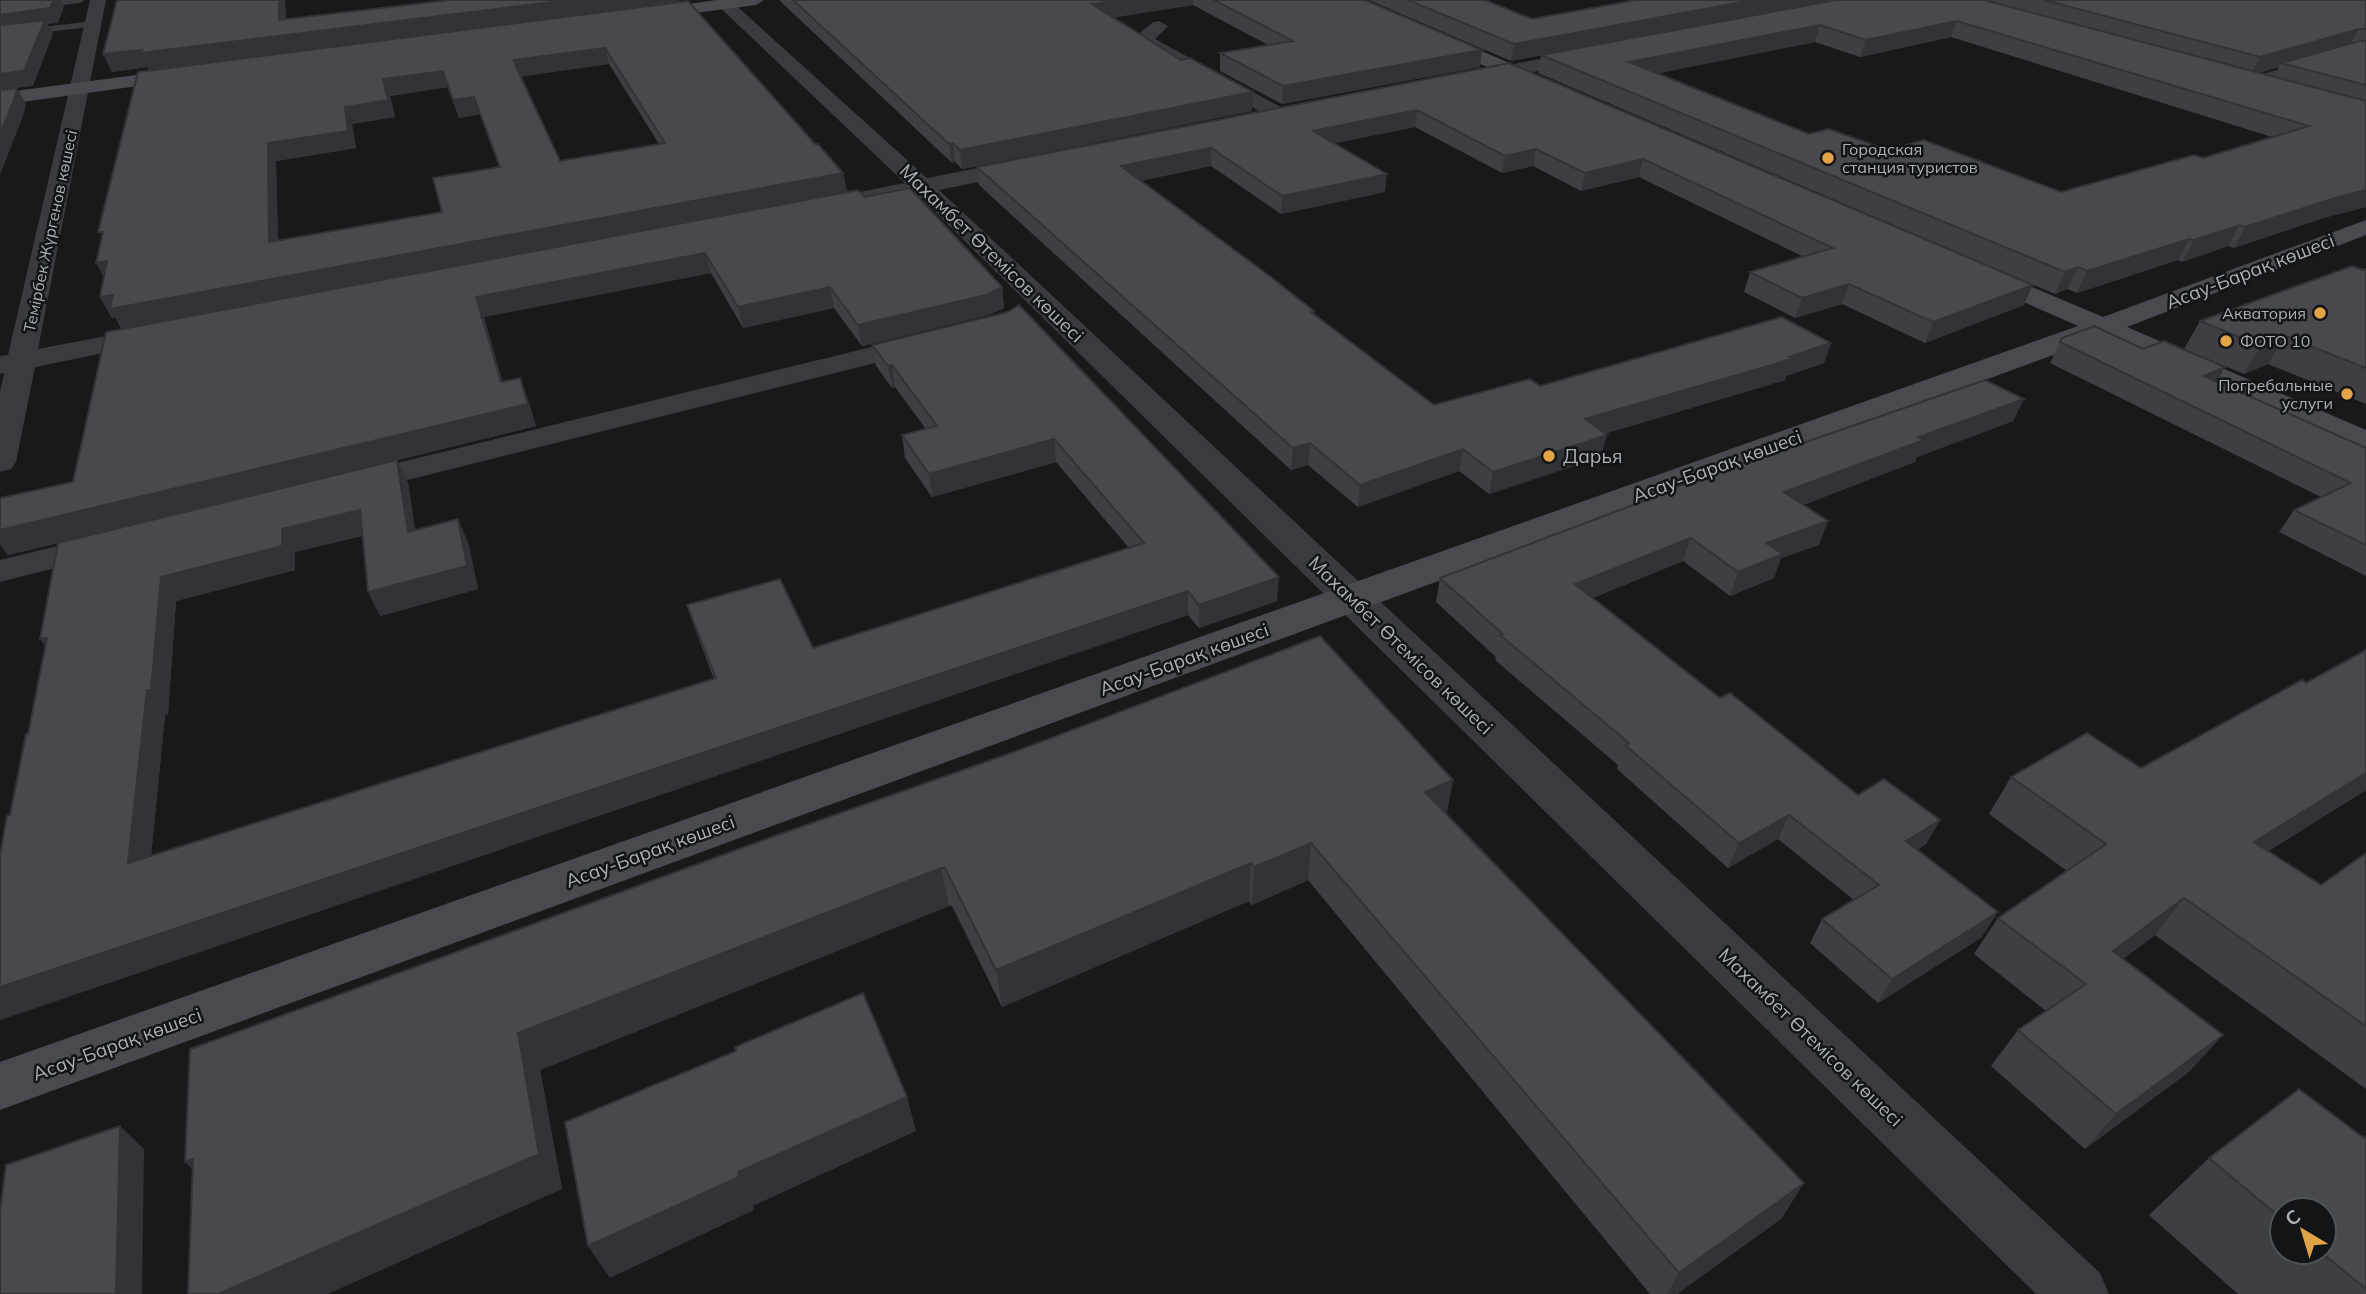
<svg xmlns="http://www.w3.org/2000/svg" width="2366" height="1294" viewBox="0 0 2366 1294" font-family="Mulish,sans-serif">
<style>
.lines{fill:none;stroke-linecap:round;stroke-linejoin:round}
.lane{fill:#3a3b3f;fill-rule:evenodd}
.street{fill:#3a3b3f;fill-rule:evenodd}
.secondary{fill:#484a4f;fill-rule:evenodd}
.wall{fill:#3e3f42;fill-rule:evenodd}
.shaded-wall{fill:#323336}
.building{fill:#48494d;stroke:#323336;stroke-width:2;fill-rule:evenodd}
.poi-dot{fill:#e3a447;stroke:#131415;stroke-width:2.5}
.labels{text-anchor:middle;stroke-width:5;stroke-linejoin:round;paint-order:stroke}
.far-poi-label{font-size:16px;fill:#acb1b9;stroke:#131415;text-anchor:start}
.far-street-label{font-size:16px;fill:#acb1b9;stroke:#131415}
.street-label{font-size:19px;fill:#acb1b9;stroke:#131415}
.poi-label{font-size:19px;fill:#acb1b9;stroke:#131415;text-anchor:start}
</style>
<rect width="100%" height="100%" fill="#19191a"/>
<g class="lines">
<g class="lane">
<polygon points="52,0 85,0 80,3 0,12 0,6"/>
<polygon points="93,21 99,24 97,26 0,38 0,32"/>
<polygon points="2350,48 2366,49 2366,57 2350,55 2246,85 2240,81"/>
</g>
<g class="street">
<polygon points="90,0 106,0 38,349 153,327 163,329 167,335 163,341 153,343 35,367 16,462 11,469 0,472 0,392 4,373 0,374 0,356 8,355"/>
<polygon points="712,0 730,0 927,178 1029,158 1037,160 1040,165 1037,170 939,190 2100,1273 2109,1294 2036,1294 917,194 858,206 850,204 846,199 850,194 905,183"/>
<polygon points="1159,21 1168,26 1155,39 1286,110 1289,114 1286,118 1272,118 1143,47 1135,37 1153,22"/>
<polygon points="1592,49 1601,55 1599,59 1472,84 1462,78 1472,72"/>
<polygon points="925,334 935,336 939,342 935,348 352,494 340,491 336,484 340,477"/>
<polygon points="107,534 119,538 125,545 119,552 0,582 0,560"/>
</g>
<g class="secondary">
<polygon points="718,0 764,0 756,5 641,20 632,15 641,10"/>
<polygon points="1340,0 1362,0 1552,81 1555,85 1545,91 1538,89 1342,4"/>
<polygon points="189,68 196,70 199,74 196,78 0,105 0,93"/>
<polygon points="2366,220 2366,235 2127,327 2366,430 2366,450 2102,337 0,1110 0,1062 2078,326 1974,280 1970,275 1974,270 1983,267 1992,270 2103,317"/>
</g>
</g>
<g class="wall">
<path d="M 117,0 L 285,0 L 286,19 L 450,0 L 679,0 L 679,2 L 815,144 L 843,173 L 847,192 L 865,197 L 1002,287 L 1004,308 L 988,315 L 862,346 L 834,308 L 743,328 L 711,273 L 484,317 L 502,382 L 528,400 L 536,426 L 361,469 L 397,460 L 408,483 L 415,530 L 468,542 L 478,589 L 380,616 L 362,536 L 295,552 L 295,570 L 176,601 L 168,714 L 165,715 L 151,856 L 714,679 L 695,629 L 687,605 L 813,648 L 1129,548 L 1056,462 L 932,497 L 905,458 L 902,435 L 926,429 L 895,387 L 892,388 L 876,366 L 872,345 L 1008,312 L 1277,601 L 1199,628 L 1188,615 L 0,1020 L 10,815 L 28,734 L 45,646 L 58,543 L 8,555 L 0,544 L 0,498 L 73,482 L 122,329 L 115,317 L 112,318 L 100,297 L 149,70 L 148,67 L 112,72 ZM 609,64 L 659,144 L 560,161 L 521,76 ZM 448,87 L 459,118 L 480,114 L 499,167 L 442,212 L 278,240 L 276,161 L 356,148 L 352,124 L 395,117 L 390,96 Z"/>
<polygon points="779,0 1365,0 1480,67 1282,104 1220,71 1220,53 1268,45 1193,5 1113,17 1252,111 962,169 955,162 952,163"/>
<path d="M 1369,0 L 1485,0 L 1532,19 L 1836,0 L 2366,0 L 2366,207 L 2323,218 L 2234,248 L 2228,246 L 2182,262 L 2178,260 L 2077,293 L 2067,289 L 2055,294 L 1538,73 L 1541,55 L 1511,61 ZM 1951,37 L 2272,137 L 2203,158 L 2061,192 L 1888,150 L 1809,134 L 1657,73 L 1815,42 L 1860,57 ZM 2279,67 L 2274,77 L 2259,73 Z"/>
<polygon points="1509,63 2024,305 1925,343 1842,304 1795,318 1744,292 1750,272 1804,257 1639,177 1581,191 1533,166 1502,173 1415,127 1335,143 1385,192 1281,214 1211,166 1140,181 1314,311 1314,314 1434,405 1540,386 1831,343 1824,363 1786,376 1785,380 1604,434 1601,457 1489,494 1459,471 1358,507 1308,465 1291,470 979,185 977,167"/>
<polygon points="2366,269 2366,404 2268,364 2244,374 2184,349 2200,321"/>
<polygon points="2062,338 2143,349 2225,367 2217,381 2366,448 2366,576 2279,532 2294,510 2321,497 2050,363"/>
<polygon points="2024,399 2013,421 1917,457 1915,462 1803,505 1819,545 1781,558 1774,578 1730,596 1683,561 1592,598 1720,698 1858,795 1940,820 1926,844 1917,850 1982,937 1878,1003 1810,943 1822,919 1854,900 1778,839 1728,868 1617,769 1618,765 1495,660 1496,657 1436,602 1440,578 1640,502 1641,499"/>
<polygon points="2366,650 2366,790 2268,851 2321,885 2366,853 2366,1089 2155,935 2123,959 2190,1071 2085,1149 1991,1066 2018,1030 2046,1011 1974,954 1998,918 2067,871 1989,814 2011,777 2141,768 2306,683"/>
<polygon points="1453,780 1446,815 1782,1218 1677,1294 1650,1294 1308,880 1252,905 1249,901 1002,1007 952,906 949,906 540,1070 562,1189 188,1294 772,837"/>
<path d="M 2366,1136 L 2366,1294 L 2238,1294 L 2149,1215 L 2209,1158 L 2364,1138 ZM 2282,1210 L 2324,1252 L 2282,1252 Z"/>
</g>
<g class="shaded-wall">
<polygon points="54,0 60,0 64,7 58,23 48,24 53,34 33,86 17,88 26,104 23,116 0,175 0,15"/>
<polygon points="279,0 285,0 286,35 568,0 679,0 679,2 150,71 148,67 112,72 103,54 279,20"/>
<polygon points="1121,0 1193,0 1193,5 1093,21 1092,4"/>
<polygon points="1753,0 1835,0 1511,61 1514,44"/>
<polygon points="1957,21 1951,37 1860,57 1866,40"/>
<polygon points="1820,25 1815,42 1625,80 1629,62"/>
<polygon points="2359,29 2349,45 2281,63 2279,67 2251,75 2260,57"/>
<polygon points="605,48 609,64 519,77 513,60"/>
<polygon points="1482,50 1480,67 1282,104 1283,86"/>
<polygon points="443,71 449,87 390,96 395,117 352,124 356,148 276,161 278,261 269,242 268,143 345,107 383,79"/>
<polygon points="1253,92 1252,111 962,169 960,150"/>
<polygon points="474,97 480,114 459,118 453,100"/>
<polygon points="1417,110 1415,127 1312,148 1313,131"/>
<polygon points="953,143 955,162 952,163 949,144"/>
<polygon points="1211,148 1211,166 1122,184 1121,166"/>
<polygon points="1536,149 1533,166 1502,173 1505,156"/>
<polygon points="1643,159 1639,177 1581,191 1585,173"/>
<polygon points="843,173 847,192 122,330 115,317 112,318 100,297"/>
<polygon points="1387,174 1385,192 1281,214 1282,196"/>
<polygon points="2366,190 2366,207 2323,218 2234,248 2245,227 2335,198"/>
<polygon points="2240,225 2228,246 2182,262 2194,240"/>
<polygon points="2189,239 2178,260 2077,293 2087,271"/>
<polygon points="705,253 711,273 484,317 509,404 501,382 476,297"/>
<polygon points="107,261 107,283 96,263"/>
<polygon points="2078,267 2067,289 2055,294 2065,272"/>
<polygon points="1849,284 1842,304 1795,318 1802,298"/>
<polygon points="2033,285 2024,305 1925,343 1933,322"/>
<polygon points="830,287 834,308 743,328 738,307"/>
<polygon points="1002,287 1004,308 988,315 862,346 858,325"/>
<polygon points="2285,336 2268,364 2244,374 2261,346"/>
<polygon points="1831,343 1824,363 1786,376 1785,380 1580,441 1585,419"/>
<polygon points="892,365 895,387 892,388 888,366"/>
<polygon points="2225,367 2213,387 2204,376"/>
<polygon points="520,378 536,426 8,555 0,544 0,530"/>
<polygon points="2024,399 2013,421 1917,457 1915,462 1775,515 1784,492 1919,437"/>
<polygon points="1607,435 1601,457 1489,494 1493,472"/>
<polygon points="1054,439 1056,462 932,497 929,474"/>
<polygon points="1310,443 1308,465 1291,470 1293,448"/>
<polygon points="1463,449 1459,471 1358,507 1360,485"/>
<polygon points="397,460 408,483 419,555 408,532"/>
<polygon points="360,510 371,533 295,552 295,570 176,601 168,714 165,715 148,887 128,863 161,577 282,529"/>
<polygon points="458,519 468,542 478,589 380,616 368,592"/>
<polygon points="1828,521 1819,545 1781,558 1774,578 1730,596 1738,572 1766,543"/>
<polygon points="1691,538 1683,561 1569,608 1575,584"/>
<polygon points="1279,577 1277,601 1199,628 1199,605"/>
<polygon points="1188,591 1188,615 0,1020 0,987"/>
<polygon points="47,638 58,663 40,639"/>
<polygon points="2366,773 2366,790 2224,879 2254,842"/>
<polygon points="1453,780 1446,817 1425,792"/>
<polygon points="1789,815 1778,839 1728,868 1739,843"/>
<polygon points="1940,820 1926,844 1892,866 1906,841"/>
<polygon points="1311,843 1308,880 1252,905 1254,867"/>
<polygon points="1251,863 1249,901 1002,1007 996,970"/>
<polygon points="941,868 949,906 540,1070 562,1189 328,1294 218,1294 518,1033"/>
<polygon points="2184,898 2155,935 2085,988 2113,951"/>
<polygon points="1998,912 1982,937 1878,1003 1892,979"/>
<polygon points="2223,1035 2190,1071 2085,1149 2116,1114"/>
<polygon points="907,1097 916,1131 753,1206 754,1210 610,1278 588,1246 738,1172"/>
<polygon points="120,1126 144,1149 142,1294 116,1294"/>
<polygon points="193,1159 220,1197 185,1162"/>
<polygon points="1804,1183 1782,1218 1677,1294 1667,1294 1679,1273"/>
</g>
<g class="building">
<polygon points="0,0 54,0 50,8 0,15"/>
<polygon points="117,0 279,0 279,20 450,0 568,0 141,53 142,50 103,54"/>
<polygon points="793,0 1121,0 1092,4 1181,60 1190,58 1253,92 960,150 953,143 949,144"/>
<polygon points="1214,0 1365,0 1482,50 1283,86 1220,53 1293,41"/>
<polygon points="1408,0 1485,0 1532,19 1636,0 1753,0 1514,44"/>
<path d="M 1836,0 L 1984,0 L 2366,101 L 2366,190 L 2335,198 L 2245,227 L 2240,225 L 2194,240 L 2189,239 L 2087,271 L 2078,267 L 2065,272 L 1541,55 ZM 1957,21 L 2309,126 L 2203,158 L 2194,155 L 2061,192 L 1924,140 L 1888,150 L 1829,129 L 1809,134 L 1629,62 L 1820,25 L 1866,40 Z"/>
<polygon points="2044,0 2366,0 2366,29 2359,29 2260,57"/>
<path d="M 688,1 L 815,144 L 818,144 L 843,173 L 110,309 L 113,295 L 100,297 L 107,261 L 96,263 L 103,232 L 98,232 L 138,72 ZM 605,48 L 665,143 L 560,161 L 513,60 ZM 443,71 L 453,100 L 474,97 L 500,167 L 433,178 L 442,212 L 269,242 L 268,143 L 348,131 L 345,107 L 388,100 L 383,79 Z"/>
<polygon points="45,20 24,71 0,74 0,25"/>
<polygon points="2360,41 2366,41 2366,85 2281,63"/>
<polygon points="1509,63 2033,285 1933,322 1849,284 1802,298 1750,272 1833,248 1643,159 1585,173 1536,149 1505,156 1417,110 1313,131 1387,174 1340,184 1282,196 1211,148 1121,166 1271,277 1314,311 1311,312 1434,405 1530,379 1540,386 1782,317 1831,343 1789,357 1792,359 1585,419 1607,435 1493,472 1463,449 1360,485 1310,443 1293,448 977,167"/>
<polygon points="17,88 14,100 0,134 0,90"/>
<polygon points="910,188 1002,287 986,295 858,325 830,287 738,307 705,253 476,297 501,382 520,378 528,404 0,530 0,498 73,482 106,332 858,190 865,197"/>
<polygon points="2352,266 2363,270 2366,269 2366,368 2285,336 2261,346 2200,321"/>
<polygon points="1019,305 1279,577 1199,605 1188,591 0,987 0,855 7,816 10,815 26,734 28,734 47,638 40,639 58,543 397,460 408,532 458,519 467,566 368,592 360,510 282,529 282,546 161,577 151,690 147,690 128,863 716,678 687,605 780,579 813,648 1144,543 1054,439 929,474 902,435 937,426 892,365 888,366 872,345 1008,312"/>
<polygon points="2094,326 2143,349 2164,341 2225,367 2204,376 2366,448 2366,545 2294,510 2351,483 2060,342 2062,338"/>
<polygon points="1985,380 2024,399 1919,437 1924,440 1784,492 1828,521 1766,543 1783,554 1738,572 1691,538 1575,584 1720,698 1730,693 1858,795 1884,779 1940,820 1906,841 1998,912 1892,979 1822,919 1879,885 1789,815 1739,843 1625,745 1629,743 1500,635 1503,634 1440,578 1644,501 1641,499"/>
<polygon points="1320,636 1453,780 1425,792 1804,1183 1679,1273 1311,843 1254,867 1251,863 996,970 945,868 941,868 518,1033 539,1154 218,1294 188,1294 193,1159 185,1162 190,1049 772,837 1014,752"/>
<polygon points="2366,650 2366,773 2254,842 2321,885 2366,853 2366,1026 2184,898 2113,951 2223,1035 2116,1114 2018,1030 2086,984 1998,918 2106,844 2011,777 2087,733 2141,768 2302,680 2306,683"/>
<polygon points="863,993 907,1097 738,1172 739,1177 588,1246 565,1122 736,1051 735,1047"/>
<polygon points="2299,1089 2364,1138 2366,1136 2366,1289 2321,1252 2324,1252 2324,1210 2282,1210 2282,1219 2209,1158"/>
<polygon points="120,1126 116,1294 0,1294 0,1212 6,1165"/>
</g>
<g class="poi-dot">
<circle cx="1828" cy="158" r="7"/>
<circle cx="2320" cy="313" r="7"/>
<circle cx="2226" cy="341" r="7"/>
<circle cx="2347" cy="394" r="7"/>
<circle cx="1549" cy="456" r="7"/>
</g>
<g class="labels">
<g class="far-poi-label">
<text x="1842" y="155">Городская<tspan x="1842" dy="18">станция туристов</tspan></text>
<text x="2306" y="319" text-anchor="end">Акватория</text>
<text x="2240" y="347">ФОТО 10</text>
<text x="2333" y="391" text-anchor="end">Погребальные<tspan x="2333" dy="18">услуги</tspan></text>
</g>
<g class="far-street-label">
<text transform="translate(50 231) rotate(-78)" y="6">Темірбек Жүргенов көшесі</text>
</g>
<g class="street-label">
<text transform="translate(992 253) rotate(44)" y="7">Махамбет Өтемісов көшесі</text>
<text transform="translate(2250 271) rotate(-21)" y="7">Асау-Барақ көшесі</text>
<text transform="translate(1717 466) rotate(-20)" y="7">Асау-Барақ көшесі</text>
<text transform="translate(1401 645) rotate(44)" y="7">Махамбет Өтемісов көшесі</text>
<text transform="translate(1184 659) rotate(-20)" y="7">Асау-Барақ көшесі</text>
<text transform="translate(650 851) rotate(-20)" y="7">Асау-Барақ көшесі</text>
<text transform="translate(1811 1037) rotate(44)" y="7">Махамбет Өтемісов көшесі</text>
<text transform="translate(117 1044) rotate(-20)" y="7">Асау-Барақ көшесі</text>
</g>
<g class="poi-label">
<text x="1563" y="463">Дарья</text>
</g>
</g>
<g transform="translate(2303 1231) rotate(322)"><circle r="33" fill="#131415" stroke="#505357" stroke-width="2"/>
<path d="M0-5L12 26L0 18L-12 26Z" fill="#e3a447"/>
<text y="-10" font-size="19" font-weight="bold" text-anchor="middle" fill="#acb1b9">С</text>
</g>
</svg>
